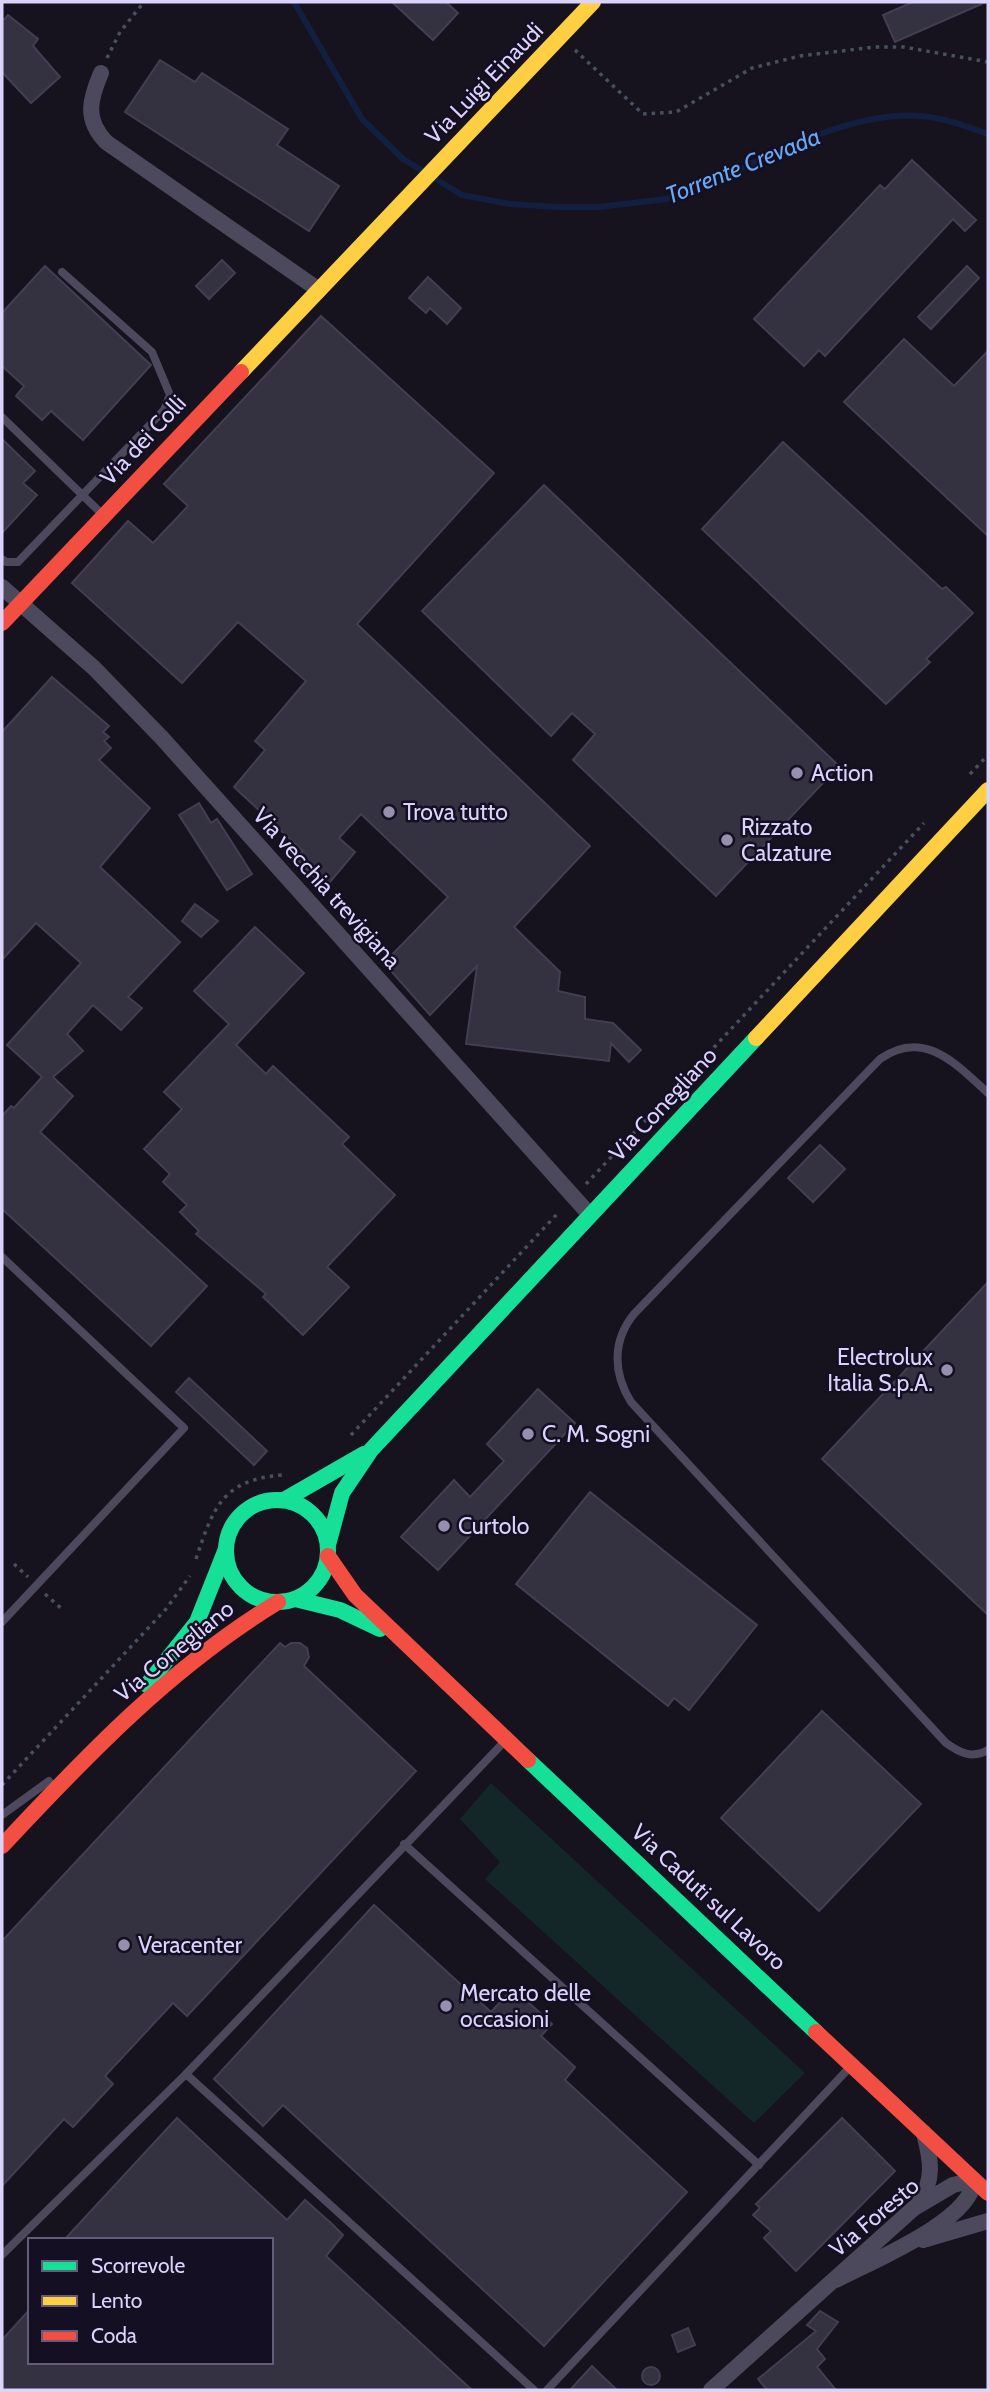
<svg xmlns="http://www.w3.org/2000/svg" width="990" height="2392" viewBox="0 0 990 2392" font-family="Cabin,sans-serif">
<style>
.green{fill:#132729}
.lines{fill:none;stroke-linecap:round;stroke-linejoin:round}
.stream{stroke:#112041;stroke-width:6}
.building{fill:#343140;stroke:#433e51;stroke-width:2}
.path{stroke:#46505e;stroke-width:3.5;stroke-dasharray:3.5 5;stroke-linecap:butt}
.lane{stroke:#4c495d;stroke-width:8}
.street{stroke:#4c495d;stroke-width:16}
.fast{stroke:#16e098;stroke-width:16}
.slow{stroke:#ffcf43;stroke-width:16}
.jam{stroke:#f24e42;stroke-width:16}
.poi-dot{fill:#9690ae;stroke:#140f22;stroke-width:2.5}
.labels{text-anchor:middle;stroke-width:5;stroke-linejoin:round;paint-order:stroke}
.street-label{font-size:23px;fill:#dbd3fc;stroke:#140f22}
.poi-label{font-size:23px;fill:#dbd3fc;stroke:#140f22;text-anchor:start}
.water-label{font-size:24px;font-style:italic;fill:#68a9f5;stroke:#140f22}
</style>
<rect width="100%" height="100%" fill="#16131e"/>
<polygon class="green" points="491,1783 805,2073 754,2123 485,1879 500,1862 460,1819"/>
<g class="lines">
<path class="stream" d="M 294,2 L 362,119 L 403,159 L 462,195 L 510,204 L 557,207 L 599,207 L 666,199 L 688,194 C 756,163 846,110 921,116 C 945,118 966,126 988,134"/>
</g>
<g class="building">
<polygon points="392,2 446,2 458,13 433,40"/>
<polygon points="913,2 986,2 895,42 883,15"/>
<polygon points="8,15 38,39 33,46 60,77 31,103 2,72 2,22"/>
<polygon points="160,60 195,82 202,73 288,129 277,145 339,186 309,231 125,112"/>
<polygon points="912,160 976,220 965,231 953,219 825,356 819,350 804,366 754,319 880,185 885,189"/>
<polygon points="222,260 235,273 209,299 196,286"/>
<polygon points="45,266 151,365 83,440 51,411 42,420 16,396 24,386 2,366 2,313"/>
<polygon points="967,266 979,278 931,329 918,317"/>
<polygon points="428,277 461,308 447,324 430,308 426,313 409,298"/>
<polygon points="321,316 494,473 357,624 590,846 514,927 560,972 558,991 585,997 585,1019 613,1023 641,1050 629,1062 611,1043 609,1061 466,1044 477,966 430,1015 384,963 448,897 361,814 339,838 355,852 325,888 295,858 303,851 234,787 265,750 255,741 306,681 238,622 182,683 72,583 128,521 153,543 188,506 164,484"/>
<polygon points="904,339 954,386 988,351 988,536 844,402"/>
<polygon points="2,439 35,471 23,483 37,495 2,533"/>
<polygon points="783,442 942,589 946,587 973,613 926,659 930,662 886,704 702,529"/>
<polygon points="544,485 839,766 716,896 573,760 595,734 572,713 551,736 422,611"/>
<polygon points="52,677 109,726 103,732 109,737 104,741 111,748 99,760 150,808 100,867 180,942 128,997 142,1008 121,1030 93,1005 67,1034 83,1051 53,1077 73,1096 40,1132 207,1286 151,1346 2,1209 2,1116 11,1106 14,1108 42,1077 7,1045 81,963 36,923 2,960 2,732"/>
<polygon points="199,803 211,823 217,819 252,874 227,890 179,815"/>
<polygon points="195,904 218,921 201,937 182,921"/>
<polygon points="255,927 304,973 236,1045 266,1074 273,1066 349,1137 342,1144 395,1195 327,1267 349,1287 303,1335 263,1297 266,1294 196,1234 199,1231 180,1212 187,1205 163,1182 170,1174 144,1149 182,1109 164,1092 229,1024 194,991"/>
<polygon points="820,1145 845,1169 813,1202 788,1178"/>
<polygon points="988,1282 988,1615 822,1459"/>
<polygon points="189,1378 267,1451 254,1465 176,1392"/>
<polygon points="538,1389 575,1423 438,1570 401,1537 454,1480 470,1497 504,1461 487,1444"/>
<polygon points="590,1492 757,1625 689,1710 674,1698 668,1706 516,1584"/>
<polygon points="280,1643 285,1647 291,1643 300,1643 307,1648 309,1657 304,1666 416,1771 187,2016 173,2003 105,2076 113,2084 73,2127 64,2119 2,2186 2,1941"/>
<polygon points="822,1711 921,1804 819,1911 721,1818"/>
<polygon points="374,1905 491,2012 513,1988 552,2024 541,2036 575,2067 565,2080 687,2192 544,2346 283,2105 263,2126 214,2079"/>
<polygon points="177,2118 287,2220 305,2200 332,2224 343,2235 326,2256 472,2390 2,2390 2,2340 30,2309 30,2362 271,2362 271,2240 64,2240"/>
<polygon points="842,2118 895,2171 796,2271 764,2238 771,2231 753,2215 760,2208 756,2204"/>
<polygon points="820,2311 838,2322 817,2349 825,2359 817,2367 836,2390 767,2390 758,2379 816,2331 807,2325"/>
<polygon points="688,2328 695,2345 678,2352 672,2335"/>
<polygon points="592,2366 598,2372 617,2390 570,2390"/>
<circle cx="651" cy="2376" r="9"/>
</g>
<g class="lines">
<g class="path">
<polyline points="575,50 643,114 676,112 752,68 800,56 874,47 904,47 988,62"/>
<polyline points="107,58 120,32 144,2"/>
<polyline points="970,774 988,755"/>
<polyline points="586,1184 924,823"/>
<polyline points="351,1435 558,1213"/>
<path d="M 196,1559 C 213,1508 222,1480 282,1475"/>
<polyline points="14,1564 28,1577"/>
<polyline points="45,1594 62,1609"/>
<polyline points="2,1785 166,1609 190,1576"/>
</g>
<g class="lane">
<polyline points="2,417 103,515"/>
<polyline points="2,559 6,562 18,562 164,410 170,395 152,352 62,272"/>
<path d="M 988,1093 C 956,1064 924,1028 880,1059 L 634,1314 C 612,1341 613,1373 631,1402 L 946,1743 C 960,1753 972,1759 988,1750"/>
<polyline points="2,1257 184,1428 2,1622"/>
<polyline points="2,1815 49,1781"/>
<polyline points="404,1844 759,2165"/>
<polyline points="186,2074 534,2390"/>
<polyline points="2,2255 186,2074 504,1742"/>
<polyline points="547,2390 850,2067"/>
</g>
<g class="street">
<path d="M 101,73 C 90,99 84,119 106,142 L 319,290"/>
<polyline points="2,587 94,668 162,738 590,1215"/>
<path d="M 918,2204 C 935,2180 931,2160 924,2133"/>
<polyline points="923,2240 988,2221"/>
<path d="M 711,2390 L 914,2208 L 953,2185 L 974,2180 C 972,2221 870,2262 836,2280"/>
</g>
<g class="fast">
<polyline points="284,1500 364,1454"/>
<circle cx="277" cy="1551" r="51"/>
<polyline points="328,1545 342,1493 371,1450 756,1038"/>
<polyline points="295,1599 340,1610 380,1629"/>
<polyline points="147,1685 197,1622 226,1549"/>
<polyline points="528,1760 816,2032"/>
</g>
<g class="slow">
<polyline points="241,372 593,2"/>
<polyline points="756,1038 988,790"/>
</g>
<g class="jam">
<polyline points="2,623 241,372"/>
<polyline points="328,1556 355,1595 528,1760"/>
<path d="M 2,1846 C 87,1755 171,1667 278,1602"/>
<polyline points="816,2032 988,2193"/>
</g>
</g>
<g class="poi-dot">
<circle cx="797" cy="773" r="7"/>
<circle cx="389" cy="812" r="7"/>
<circle cx="727" cy="840" r="7"/>
<circle cx="947" cy="1370" r="7"/>
<circle cx="528" cy="1434" r="7"/>
<circle cx="444" cy="1526" r="7"/>
<circle cx="124" cy="1945" r="7"/>
<circle cx="446" cy="2006" r="7"/>
</g>
<g class="labels">
<g class="street-label">
<text transform="translate(484 83) rotate(-46)" y="8">Via Luigi Einaudi</text>
<text transform="translate(143 440) rotate(-47)" y="8">Via dei Colli</text>
<text transform="translate(327 888) rotate(48)" y="8">Via vecchia trevigiana</text>
<text transform="translate(663 1104) rotate(-47)" y="8">Via Conegliano</text>
<text transform="translate(174 1651) rotate(-39)" y="8">Via Conegliano</text>
<text transform="translate(709 1897) rotate(43)" y="8">Via Caduti sul Lavoro</text>
<text transform="translate(874 2217) rotate(-40)" y="8">Via Foresto</text>
</g>
<g class="poi-label">
<text x="811" y="781">Action</text>
<text x="403" y="820">Trova tutto</text>
<text x="741" y="835">Rizzato<tspan x="741" dy="26">Calzature</tspan></text>
<text x="933" y="1365" text-anchor="end">Electrolux<tspan x="933" dy="26">Italia S.p.A.</tspan></text>
<text x="542" y="1442">C. M. Sogni</text>
<text x="458" y="1534">Curtolo</text>
<text x="138" y="1953">Veracenter</text>
<text x="460" y="2001">Mercato delle<tspan x="460" dy="26">occasioni</tspan></text>
</g>
<g class="water-label">
<text transform="translate(743 166) rotate(-22)" y="8">Torrente Crevada</text>
</g>
</g>
<rect width="990" height="2392" fill="none" stroke="#dbd3fc" stroke-width="7"/>
<rect x="28" y="2238" width="245" height="126" fill="#140f22" stroke="#645d79" stroke-width="2"/>
<rect x="42" y="2261" width="35" height="10" fill="#16e098" stroke="#645d79" stroke-width="2"/>
<text x="91" y="2273" font-size="21" fill="#dbd3fc">Scorrevole</text>
<rect x="42" y="2296" width="35" height="10" fill="#ffcf43" stroke="#645d79" stroke-width="2"/>
<text x="91" y="2308" font-size="21" fill="#dbd3fc">Lento</text>
<rect x="42" y="2331" width="35" height="10" fill="#f24e42" stroke="#645d79" stroke-width="2"/>
<text x="91" y="2343" font-size="21" fill="#dbd3fc">Coda</text>
</svg>
